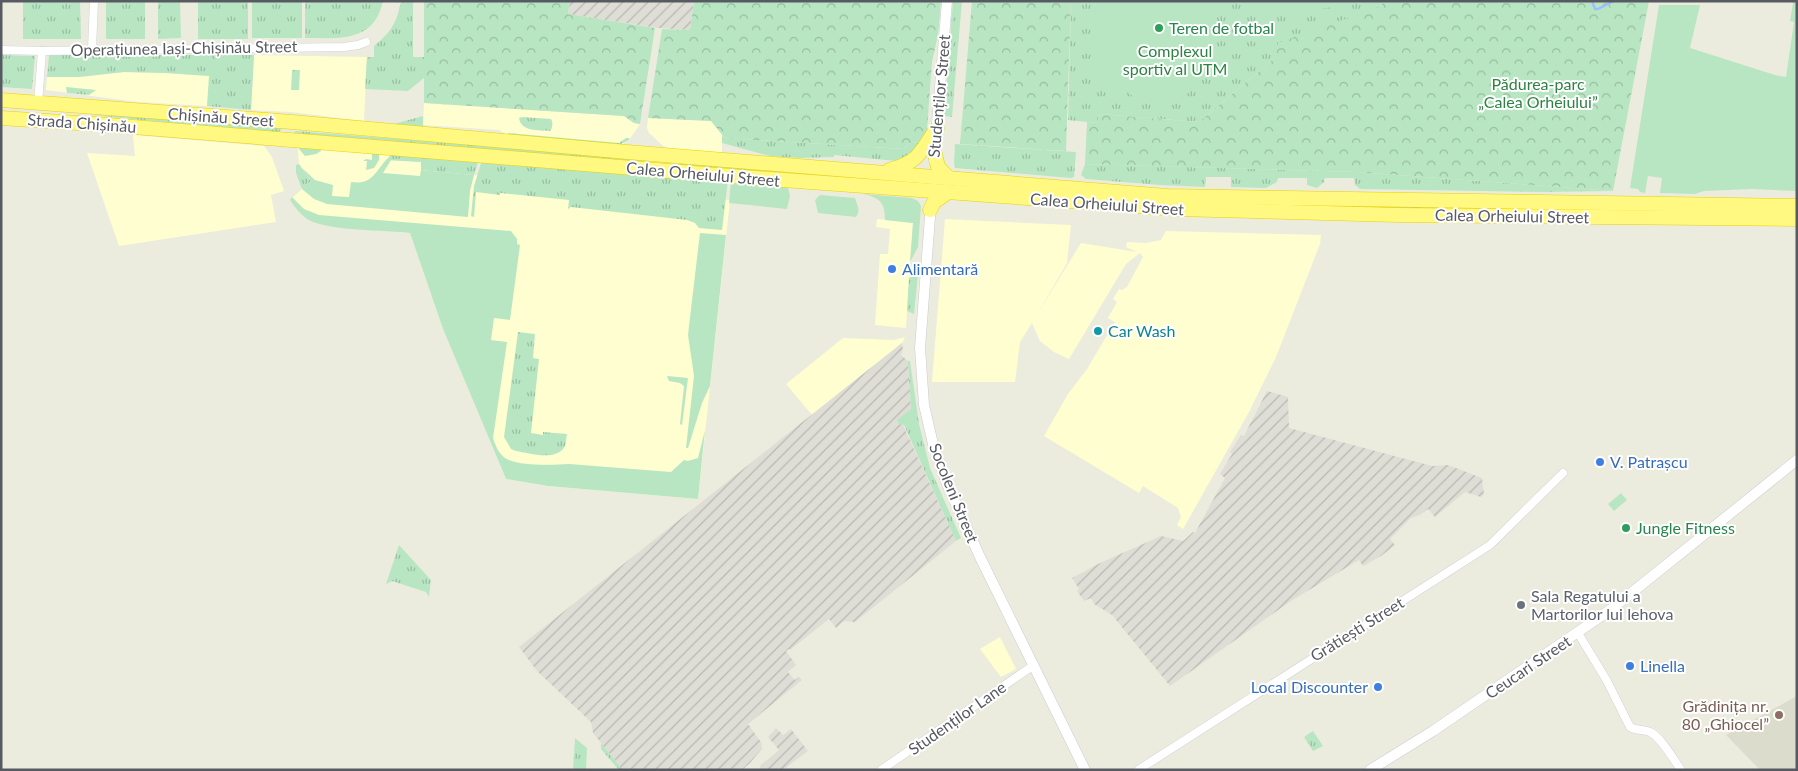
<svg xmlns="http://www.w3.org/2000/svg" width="1798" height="771" viewBox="0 0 1798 771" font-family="Lato,sans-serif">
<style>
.commercial{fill:#fffed0}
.industrial{fill:url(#industrial-furrows)}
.education{fill:#dcdccd}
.grass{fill:url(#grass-tufts)}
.forest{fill:url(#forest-crowns)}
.garden{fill:#b8e6c2}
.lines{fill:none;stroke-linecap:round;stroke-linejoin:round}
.stream{stroke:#9bbfff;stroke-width:2.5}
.street-casing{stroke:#d2d3da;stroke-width:9}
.secondary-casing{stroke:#c9cbd4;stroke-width:11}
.highway-casing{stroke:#ead100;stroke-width:15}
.street{stroke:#fff;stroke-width:8}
.secondary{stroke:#fff;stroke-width:10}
.highway{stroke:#fff982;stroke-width:14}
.leisure-dot{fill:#2e9e5b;stroke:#fff;stroke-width:2}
.shop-dot{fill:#3f7fe0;stroke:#fff;stroke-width:2}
.culture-dot{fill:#0f9aa8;stroke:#fff;stroke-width:2}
.worship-dot{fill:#6b7280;stroke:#fff;stroke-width:2}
.education-dot{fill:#8d6e63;stroke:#fff;stroke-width:2}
.labels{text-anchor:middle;stroke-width:4;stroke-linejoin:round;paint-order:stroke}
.leisure-label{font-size:16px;fill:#27864d;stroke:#fff;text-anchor:start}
.street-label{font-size:16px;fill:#585a61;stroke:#fff}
.park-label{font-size:16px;fill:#2e8243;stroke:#fff}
.shop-label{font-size:16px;fill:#366cbe;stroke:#fff;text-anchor:start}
.culture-label{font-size:16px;fill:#0d838f;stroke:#fff;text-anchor:start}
.worship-label{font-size:16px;fill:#5b616d;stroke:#fff;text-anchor:start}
.education-label{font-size:16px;fill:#785e54;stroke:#fff;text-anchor:end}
</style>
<defs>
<pattern id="industrial-furrows" width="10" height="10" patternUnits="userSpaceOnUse" patternTransform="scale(1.25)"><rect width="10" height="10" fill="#dfded6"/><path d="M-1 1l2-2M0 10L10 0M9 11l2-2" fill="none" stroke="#b8b7b1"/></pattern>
<pattern id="grass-tufts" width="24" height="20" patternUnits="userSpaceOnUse" patternTransform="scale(1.25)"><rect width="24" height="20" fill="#b8e6c2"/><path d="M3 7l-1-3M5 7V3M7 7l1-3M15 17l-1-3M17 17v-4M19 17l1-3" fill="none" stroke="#98bda1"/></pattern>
<pattern id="forest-crowns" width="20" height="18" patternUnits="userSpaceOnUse" patternTransform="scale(1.25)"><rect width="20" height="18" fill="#b8e6c2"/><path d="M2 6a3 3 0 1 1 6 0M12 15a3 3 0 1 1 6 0" fill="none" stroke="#98bda1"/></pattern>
</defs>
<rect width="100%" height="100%" fill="#ececde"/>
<g class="commercial">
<polygon points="254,55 367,57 364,121 291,112 251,110"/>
<polygon points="124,72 166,73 210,76 207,106 138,102 46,90 47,77 79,77"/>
<polygon points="424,103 624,116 634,123 640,124 629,140 623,144 509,136 499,130 423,125"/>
<polygon points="648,118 711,121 722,135 722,153 671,149 663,146 649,133 647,128"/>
<polygon points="133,135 264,146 272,157 284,191 271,195 276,222 119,246 87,153 135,156"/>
<polygon points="300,147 392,154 387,160 421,162 422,170 730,200 698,499 548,486 506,479 443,329 410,233 330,226 316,223 302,215 290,200 311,181 299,164 298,149"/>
<polygon points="877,219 913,223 906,328 875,325 880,254 888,254 890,229 876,227"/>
<polygon points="945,219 1071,225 1067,263 1035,318 1081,243 1137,252 1126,247 1127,242 1146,243 1161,240 1166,231 1321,235 1320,244 1276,357 1249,412 1183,529 1177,525 1181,517 1178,508 1143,486 1139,493 1044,436 1068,394 1087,369 1115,322 1108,318 1117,302 1113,299 1119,289 1122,290 1127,287 1143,257 1140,253 1126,264 1069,359 1054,352 1040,341 1032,323 1020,342 1015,382 932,382"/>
<polygon points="905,337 902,343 812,415 786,384 843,338 894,340"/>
<polygon points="1000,637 1016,669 1001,677 980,649"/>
</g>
<g class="industrial">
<polygon points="570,1 694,1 690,30 658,28 568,14"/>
<polygon points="902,343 903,350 901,355 908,361 911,409 899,424 903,425 956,541 855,622 844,621 836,628 829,619 790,650 789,649 786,651 796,665 788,672 795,680 799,677 802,680 748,724 761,742 762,749 750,763 742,770 623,770 593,733 591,722 537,671 519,647"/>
<polygon points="1267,391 1288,397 1289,428 1432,466 1448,465 1482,478 1484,494 1481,497 1465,492 1435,517 1428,509 1420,515 1411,518 1390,539 1395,545 1381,556 1363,566 1359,560 1291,601 1170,686 1112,615 1094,604 1091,598 1084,601 1077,591 1079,589 1072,578 1100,563 1161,536 1183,541 1193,532 1195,533 1225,478 1220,474 1232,454 1230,452 1241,435 1244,436"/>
<polygon points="776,728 783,735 791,729 808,751 783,770 759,770 761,765 779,750 768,737"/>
</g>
<polygon class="education" points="1797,696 1797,769 1760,770 1726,735"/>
<g class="grass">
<polygon points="23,1 80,1 81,39 23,39"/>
<rect x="106" y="1" width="39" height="38"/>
<polygon points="158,1 180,1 181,38 158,39"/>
<rect x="198" y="1" width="50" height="38"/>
<rect x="252" y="1" width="50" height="37"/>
<path d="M 305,1 L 383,1 C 374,43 339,38 305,38 Z"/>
<polygon points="953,1 962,1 952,117 944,116"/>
<polygon points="1071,1 1384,1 1381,6 1276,57 1199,122 1100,114 1097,123 1068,120"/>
<path d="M 401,2 L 413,2 L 413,57 L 424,57 L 424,78 L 408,91 L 365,89 L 367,57 L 374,57 L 374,46 C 391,32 396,24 401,2 Z"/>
<polygon points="1,55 35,56 32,89 1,87"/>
<polygon points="49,55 254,55 251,110 207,106 209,76 166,73 124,72 79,77 47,77"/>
<polygon points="292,70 300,70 299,90 291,90"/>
<polygon points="66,87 96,90 89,95 67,93"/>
<polygon points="90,115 151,117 284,126 278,133"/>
<polygon points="423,116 423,129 391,126 394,124"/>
<path d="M 522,117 L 551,119 C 553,122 553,128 550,131 C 539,130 521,132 519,118 Z"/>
<polygon points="296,131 652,159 649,162 292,134"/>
<polygon points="508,133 619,143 626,138 629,138 629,140 619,145 509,136"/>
<polygon points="722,135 725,138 904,149 910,143 925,142 905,158 896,161 834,155 834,157 799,158 770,156 722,143"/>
<polygon points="955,144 1076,152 1074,177 1071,178 955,168 954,163"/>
<polygon points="392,154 479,159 474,175 421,170 421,162 386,160"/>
<polygon points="482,160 728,180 722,230 699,228 695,223 687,220 571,207 568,209 569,200 500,193 500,195 476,192 474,217 471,216 474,186"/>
<polygon points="679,162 919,182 921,184 919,185 680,165"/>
<polygon points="299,164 311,181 302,189 296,173 296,165"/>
<polygon points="1085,164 1358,172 1613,191 1545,192 1360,189 1355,185 1354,178 1325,178 1324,182 1317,188 1307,185 1307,178 1278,178 1277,182 1266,188 1231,187 1231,177 1206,177 1205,187 1160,185 1086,179 1081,175"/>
<polygon points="1333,205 1713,211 1714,212 1333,208"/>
<polygon points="918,274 914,314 907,311 909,278"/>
<path d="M 518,332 L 535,334 L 533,358 L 539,359 L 531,433 L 543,435 L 543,432 L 567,434 C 566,438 566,443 565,446 C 557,462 529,453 516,451 L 511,449 L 504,437 Z"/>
<polygon points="908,361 910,361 919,424 930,468 961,538 956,541 904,425 899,424 897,420 911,409"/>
<polygon points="1621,493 1627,500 1614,511 1608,504"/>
<polygon points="399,545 431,580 429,597 426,592 392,581 386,584"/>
<polygon points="1313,731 1323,746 1313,751 1304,737"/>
<polygon points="575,738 587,748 586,770 573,770"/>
<polygon points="601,743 623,770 619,770 601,749"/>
</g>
<g class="forest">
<polygon points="424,1 570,1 568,14 655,28 640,124 634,123 624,116 424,103"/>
<polygon points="694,1 941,1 938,35 932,62 927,130 925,142 910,143 904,149 725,138 711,121 648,118 662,29 690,30"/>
<polygon points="972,1 1071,1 1066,151 960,144"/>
<polygon points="1384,1 1649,1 1613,191 1358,172 1085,164 1087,122 1097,123 1100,114 1199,122 1276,57 1278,43 1381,6"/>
</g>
<g class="garden">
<polygon points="1093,1 1211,1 1209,60 1201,81 1187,94 1170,102 1153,103 1138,100 1119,86 1104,85 1104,77 1092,77"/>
<polygon points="1254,1 1370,1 1257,19"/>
<polygon points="1791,1 1797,1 1797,191 1751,189 1704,191 1695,194 1660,193 1662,178 1648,176 1645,193 1640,192 1638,189 1630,188 1659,5 1700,5 1690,48 1775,75 1786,77 1794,22 1790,21 1793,3"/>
<polygon points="300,147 321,149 321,151 316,154 305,156 299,149"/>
<polygon points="374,153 379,154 379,160 374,168 366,170 367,161 363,161 366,159 372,160 372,154"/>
<path d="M 386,160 L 391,160 L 383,173 L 420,176 L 421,170 L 474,175 L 470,191 L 468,217 L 327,204 L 314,199 L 302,189 L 311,181 L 302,168 L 315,180 L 333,185 L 332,196 L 349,197 L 351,182 C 371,185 374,174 386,160 Z"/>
<path d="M 731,181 C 751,182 768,186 788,188 L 790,196 L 787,209 L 729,203 Z"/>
<path d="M 863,194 L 912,198 L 918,201 L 921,206 L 918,247 L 910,262 L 913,223 L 885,220 C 885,202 880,198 863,194 Z"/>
<path d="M 820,195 L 855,198 C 857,205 861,210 856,217 L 818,213 L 815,200 Z"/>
<path d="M 292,197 L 304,209 L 319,215 L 511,231 L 517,239 L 517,244 L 520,245 L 510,320 L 494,318 L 491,340 L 507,342 L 493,438 C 496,447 500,457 509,460 C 522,466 554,465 569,464 L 671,472 L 684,460 L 688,461 L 698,458 L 705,430 L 698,499 L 548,486 L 506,479 L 443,329 L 410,233 C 386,230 328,231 309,220 C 300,215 295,207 290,200 Z"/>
<polygon points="700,233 726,235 710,386 702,403 688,448 686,448 694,376 688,335 689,326"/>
<polygon points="667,376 688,378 682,425 680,424 684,386 680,383 669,381"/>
</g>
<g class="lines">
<polyline class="stream" points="1592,1 1595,9 1598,9 1614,1"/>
<defs>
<g id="street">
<polyline points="92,49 94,1"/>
<polyline points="1,50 42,51 344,47 358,45 366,42"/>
<polyline points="38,103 42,51"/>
<path d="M 1578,633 L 1607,681 L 1630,727 C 1637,731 1644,729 1650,732 C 1661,737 1674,760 1681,770"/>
<polyline points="881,770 1034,665"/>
<polyline points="1138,770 1490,545 1563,473"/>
</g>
<g id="secondary">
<polyline points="934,160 947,1"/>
<polyline points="931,204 920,348 924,405 933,444 947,484 980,557 1085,770"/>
<polyline points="1370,770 1433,731 1610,610 1797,460"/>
</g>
<g id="highway">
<polyline points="1,100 292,122 627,152 1167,196 1797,206"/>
<polyline points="1,118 109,125 730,176 1177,209 1398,215 1797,219"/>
<polyline points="935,154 938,167 949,178"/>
<path d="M 889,170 C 920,162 920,152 937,128"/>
<polyline points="930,210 934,202 947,193"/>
</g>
</defs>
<use href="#street" class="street-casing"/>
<use href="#secondary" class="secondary-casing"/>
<use href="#highway" class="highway-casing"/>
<use href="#street" class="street"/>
<use href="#secondary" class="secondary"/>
<use href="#highway" class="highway"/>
</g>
<g class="leisure-dot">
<circle cx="1159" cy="28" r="5"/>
<circle cx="1626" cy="528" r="5"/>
</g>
<g class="shop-dot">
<circle cx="892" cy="269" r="5"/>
<circle cx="1600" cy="462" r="5"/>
<circle cx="1630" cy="666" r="5"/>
<circle cx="1378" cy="687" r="5"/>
</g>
<circle class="culture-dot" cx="1098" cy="331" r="5"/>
<circle class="worship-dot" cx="1521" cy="605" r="5"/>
<circle class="education-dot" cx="1779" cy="715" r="5"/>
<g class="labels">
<g class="leisure-label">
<text x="1169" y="34">Teren de fotbal</text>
<text x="1636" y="534">Jungle Fitness</text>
</g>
<g class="street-label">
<text transform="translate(184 48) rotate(-1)" y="6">Operațiunea Iași-Chișinău Street</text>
<text transform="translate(939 96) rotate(-85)" y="6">Studenților Street</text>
<text transform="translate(221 117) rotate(4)" y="6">Chișinău Street</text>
<text transform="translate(82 123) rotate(4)" y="6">Strada Chișinău</text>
<text transform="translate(703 174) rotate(5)" y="6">Calea Orheiului Street</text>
<text transform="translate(1107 204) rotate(4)" y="6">Calea Orheiului Street</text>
<text transform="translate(1512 216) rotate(1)" y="6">Calea Orheiului Street</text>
<text transform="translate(954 493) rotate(68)" y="6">Socoleni Street</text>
<text transform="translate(1357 629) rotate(-32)" y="6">Grătiești Street</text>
<text transform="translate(1528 667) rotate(-34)" y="6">Ceucari Street</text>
<text transform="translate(957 718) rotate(-35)" y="6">Studenților Lane</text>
</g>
<g class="park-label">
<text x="1175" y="57">Complexul<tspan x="1175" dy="18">sportiv al UTM</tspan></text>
<text x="1538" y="90">Pădurea-parc<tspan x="1538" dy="18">„Calea Orheiului”</tspan></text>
</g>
<g class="shop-label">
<text x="902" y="275">Alimentară</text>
<text x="1610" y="468">V. Patrașcu</text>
<text x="1640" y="672">Linella</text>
<text x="1368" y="693" text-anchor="end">Local Discounter</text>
</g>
<g class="culture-label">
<text x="1108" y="337">Car Wash</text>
</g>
<g class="worship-label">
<text x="1531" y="602">Sala Regatului a<tspan x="1531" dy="18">Martorilor lui Iehova</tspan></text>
</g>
<g class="education-label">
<text x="1769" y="712">Grădinița nr.<tspan x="1769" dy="18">80 „Ghiocel”</tspan></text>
</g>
</g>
<rect width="1798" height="771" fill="none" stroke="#585a61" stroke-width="5"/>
</svg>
